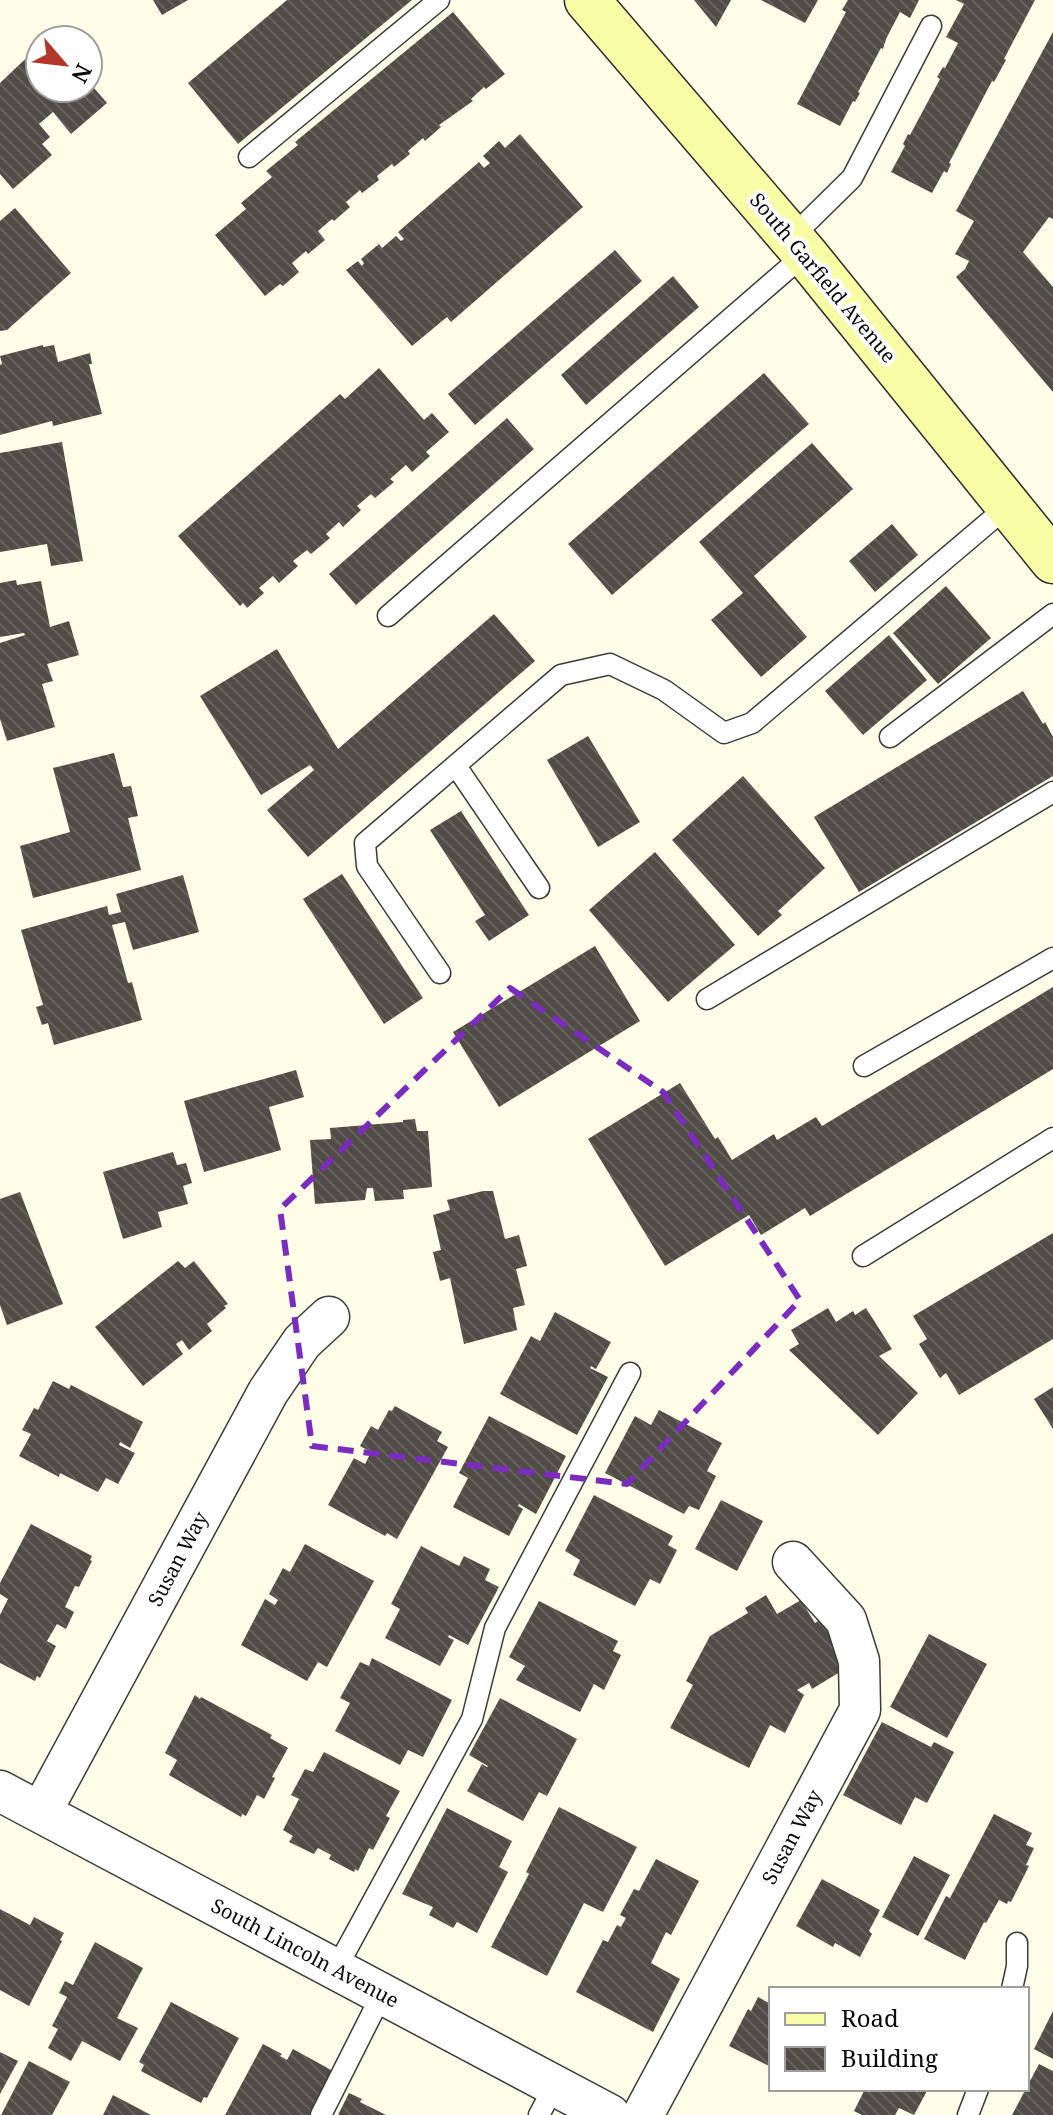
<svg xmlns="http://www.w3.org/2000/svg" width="1053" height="2115" viewBox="0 0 1053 2115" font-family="'Noto Serif',serif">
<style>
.building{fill:url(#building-back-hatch)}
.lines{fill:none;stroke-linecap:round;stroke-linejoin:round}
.service-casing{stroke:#3c3c3c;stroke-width:23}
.minor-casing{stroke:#3c3c3c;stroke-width:43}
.secondary-casing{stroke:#2b2b2b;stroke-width:47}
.service{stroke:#fff;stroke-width:20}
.minor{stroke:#fff;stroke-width:40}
.secondary{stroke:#f8fca4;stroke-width:44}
.marked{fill:none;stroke:#7b2cbf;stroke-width:6;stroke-dasharray:16 10;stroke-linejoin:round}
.labels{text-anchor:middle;stroke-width:8;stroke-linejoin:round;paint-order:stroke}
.street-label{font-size:20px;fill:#090909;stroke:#fff}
</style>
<defs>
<pattern id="building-back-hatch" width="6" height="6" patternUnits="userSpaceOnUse" patternTransform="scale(2)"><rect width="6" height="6" fill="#514c46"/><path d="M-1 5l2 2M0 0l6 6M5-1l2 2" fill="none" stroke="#65615c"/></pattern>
</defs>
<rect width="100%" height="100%" fill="#fefde7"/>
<g class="building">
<polygon points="153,0 188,0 162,15"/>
<polygon points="287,0 412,0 238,144 188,83"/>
<polygon points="694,0 731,0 716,27"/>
<polygon points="761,0 818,0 805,23"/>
<polygon points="848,0 919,0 910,18 900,12 886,39 883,49 881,48 858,92 860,93 855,102 853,101 840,126 797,104 846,12 842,10"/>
<polygon points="956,0 1035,0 1004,59 1006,60 994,82 992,81 949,163 951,164 947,173 944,171 932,193 891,172 905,146 903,144 908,134 910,135 940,79 937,77 943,67 945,68 958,43 946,37 964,4"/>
<polygon points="453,12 505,74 486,89 484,87 471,99 473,101 439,125 441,127 425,141 423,138 408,151 410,154 394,167 392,164 377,176 379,180 362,193 360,190 346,202 350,207 334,221 332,219 318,231 325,240 308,254 306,251 292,263 299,272 283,286 280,284 265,296 215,235 246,209 241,203 272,177 266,171 298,145 295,142"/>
<polygon points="1053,32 1053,219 1049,217 1023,252 1053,287 1053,392 956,277 965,269 969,261 955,254 974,221 956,211"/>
<polygon points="40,45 40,88 88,88 88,81 107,103 71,134 53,112 39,124 50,137 42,144 52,155 13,189 0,174 0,83"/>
<polygon points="520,134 583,207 451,322 447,317 412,346 346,270 358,261 362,266 364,263 361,259 379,244 382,248 396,236 401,241 404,239 398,232 479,162 484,168 490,163 483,156 499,141 505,148"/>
<polygon points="15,208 71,273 7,330 0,331 0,221"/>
<polygon points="615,250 642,281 475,425 448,394"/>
<polygon points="673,276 699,307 586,405 561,375"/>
<polygon points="43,345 43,347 54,345 58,362 90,353 92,364 89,364 102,414 53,426 52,421 0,435 0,365 2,364 0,356"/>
<polygon points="379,368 424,420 432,413 449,432 426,452 430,456 412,472 406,465 390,479 394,482 375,498 371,494 357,506 361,510 343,527 339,522 326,534 330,538 311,554 307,550 293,561 298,566 279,583 273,576 259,588 264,593 247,608 243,603 240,606 178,536 340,394 345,399"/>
<polygon points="764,373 809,424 612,595 568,544"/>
<polygon points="507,418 534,449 356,605 329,574"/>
<polygon points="62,442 83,561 51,566 47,544 0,552 0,453"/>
<polygon points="812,443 853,489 754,576 807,637 761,677 711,620 743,593 699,542"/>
<polygon points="892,524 918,555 875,592 849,561"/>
<polygon points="16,580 17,585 41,581 50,627 69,621 79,655 47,664 53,681 42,684 55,727 7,741 0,719 0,643 25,635 24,633 0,637 0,583"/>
<polygon points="946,586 991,638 938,684 893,633"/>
<polygon points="494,614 535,661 308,857 267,810 314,770 310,765 261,795 200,696 277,649 338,749"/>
<polygon points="889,635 927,680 863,735 825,691"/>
<polygon points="1023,691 1043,724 1045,722 1053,737 1053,776 859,892 814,817"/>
<polygon points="588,736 640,822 598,847 547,760"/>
<polygon points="114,753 123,787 131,786 138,816 128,818 141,870 33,898 20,846 70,832 53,768"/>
<polygon points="743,776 825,868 778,911 782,915 758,936 672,840"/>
<polygon points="461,811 529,915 489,941 475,921 485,915 430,830"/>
<polygon points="655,852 735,945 668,1002 589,910"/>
<polygon points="342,874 423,998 384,1024 303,899"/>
<polygon points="183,875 199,932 133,950 125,922 112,925 128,983 132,982 142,1020 54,1045 48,1023 42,1025 36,1007 43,1005 21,930 107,906 109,915 121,912 116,894"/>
<polygon points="595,946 640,1021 499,1107 453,1032"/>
<polygon points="1053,987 1053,1069 810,1216 805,1208 761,1235 749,1215 665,1266 588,1139 680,1083 715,1139 718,1137 732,1160 774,1134 777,1140 816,1117 822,1126"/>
<polygon points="296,1070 304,1097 269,1107 281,1150 204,1172 184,1101"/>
<polygon points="415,1119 417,1131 428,1131 432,1187 403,1190 404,1199 375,1201 373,1188 367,1188 365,1200 315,1204 310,1140 331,1139 330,1128 403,1122 403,1120"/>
<polygon points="173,1152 177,1165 186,1163 192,1183 183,1186 188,1204 158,1212 162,1227 123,1239 103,1172"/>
<polygon points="483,1191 493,1191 505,1239 519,1235 527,1266 516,1269 525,1305 513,1308 517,1330 464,1344 450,1278 440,1281 433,1252 441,1250 433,1215 450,1210 447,1200"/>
<polygon points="20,1192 63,1304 7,1325 0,1305 0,1199"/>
<polygon points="1053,1233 1053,1339 959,1395 946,1373 940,1378 919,1344 927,1339 913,1316"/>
<polygon points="178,1261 185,1268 194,1261 228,1304 224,1306 226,1308 207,1324 212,1331 189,1350 182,1340 176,1344 183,1354 143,1386 95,1327"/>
<polygon points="828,1308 836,1322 853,1311 855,1315 866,1308 892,1349 879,1356 918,1393 878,1435 789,1350 799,1344 791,1330"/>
<polygon points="555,1312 611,1342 596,1369 591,1366 590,1368 608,1377 577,1435 500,1394 531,1336 540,1341"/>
<polygon points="53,1381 69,1389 71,1385 143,1422 130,1448 120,1442 119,1445 135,1453 118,1484 106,1478 98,1492 60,1473 59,1477 19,1456 31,1434 22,1430 34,1408 38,1410"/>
<polygon points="1053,1387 1053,1429 1034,1399"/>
<polygon points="395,1406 442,1432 437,1441 448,1447 397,1539 387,1533 385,1536 328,1505 354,1458 365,1464 371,1452 360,1446 371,1426 378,1430 389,1410 392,1411"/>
<polygon points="659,1410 722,1443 707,1471 716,1476 699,1510 689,1506 684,1514 605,1473 635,1416 651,1425"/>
<polygon points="489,1416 566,1456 536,1514 519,1504 518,1506 523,1509 509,1536 453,1507 468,1478 459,1473"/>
<polygon points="594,1495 673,1536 668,1545 677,1550 660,1584 650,1579 635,1606 573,1575 580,1560 565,1551"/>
<polygon points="721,1500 763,1521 737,1571 695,1549"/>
<polygon points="31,1524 92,1556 90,1560 92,1561 79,1587 75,1586 65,1607 74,1612 66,1629 57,1624 47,1641 56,1646 40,1678 37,1676 35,1681 0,1663 0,1615 8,1599 0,1594 0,1583"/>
<polygon points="305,1544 374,1581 327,1667 318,1662 307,1681 241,1645 265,1599 275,1605 278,1600 269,1594 283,1568 290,1572"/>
<polygon points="421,1546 459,1566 464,1556 490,1569 485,1580 499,1587 468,1645 449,1635 448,1637 454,1640 440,1666 385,1638 400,1609 391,1604"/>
<polygon points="766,1595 777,1614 801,1600 815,1623 829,1614 853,1664 812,1689 809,1683 797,1690 804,1695 785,1733 770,1725 749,1768 670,1728 693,1685 686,1681 710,1636 748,1613 745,1608"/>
<polygon points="539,1601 618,1641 613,1651 621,1655 604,1690 594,1684 580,1712 516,1680 525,1666 509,1657"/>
<polygon points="929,1634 987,1664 947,1738 890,1707"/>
<polygon points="372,1658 452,1700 423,1757 408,1750 400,1765 335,1731 350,1703 340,1698 360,1662 369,1666"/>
<polygon points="195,1695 200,1699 201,1697 272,1735 270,1738 288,1748 272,1777 275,1778 264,1799 257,1795 246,1816 242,1814 241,1817 169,1775 177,1760 165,1753"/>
<polygon points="500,1698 577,1739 547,1796 539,1792 523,1821 467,1791 482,1764 487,1767 488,1766 469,1755"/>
<polygon points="882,1722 931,1747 934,1742 954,1752 927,1803 915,1797 901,1825 843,1795"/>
<polygon points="324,1752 400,1791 386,1816 390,1818 373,1850 369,1848 358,1871 355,1869 354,1872 329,1859 331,1855 318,1848 314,1854 289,1842 293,1836 283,1830 299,1799 291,1795 305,1769 313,1772"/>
<polygon points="559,1807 637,1847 603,1912 584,1903 547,1976 491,1947 529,1874 526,1872"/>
<polygon points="447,1808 512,1841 499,1867 508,1872 477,1933 457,1922 453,1928 429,1915 433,1907 402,1894"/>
<polygon points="994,1814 1032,1833 1026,1845 1034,1848 1026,1865 1029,1866 1011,1902 1008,1901 1007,1904 999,1900 986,1923 984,1922 965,1960 924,1939 946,1896 950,1898"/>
<polygon points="914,1856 950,1875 918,1936 882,1917"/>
<polygon points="656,1859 699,1881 671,1935 666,1932 651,1963 680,1979 653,2032 576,1992 603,1940 608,1942 617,1925 621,1927 626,1918 620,1915 634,1889 639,1891"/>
<polygon points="822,1879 880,1910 869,1931 872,1934 860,1957 835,1943 833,1947 796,1926"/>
<polygon points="0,1909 30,1925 34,1917 64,1933 60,1940 62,1941 29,2006 0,1990"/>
<polygon points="95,1942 143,1968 117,2018 138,2028 120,2061 82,2041 71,2061 48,2048 58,2029 52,2026 67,1997 59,1993 65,1981 73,1985"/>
<polygon points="758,1997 771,2004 771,2067 729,2046 748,2009 751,2011"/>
<polygon points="171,2002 239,2038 207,2098 204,2097 201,2103 141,2071 144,2065 139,2062"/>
<polygon points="1053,2011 1053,2059 1034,2049"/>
<polygon points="263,2044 282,2054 280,2056 287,2060 293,2049 333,2071 310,2115 225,2115"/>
<polygon points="0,2052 18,2061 0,2094"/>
<polygon points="29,2061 70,2082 52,2115 1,2115"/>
<polygon points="1039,2064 1053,2071 1053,2115 1012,2115"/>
<polygon points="865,2089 928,2089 914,2115 899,2108 895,2115 862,2115 854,2111"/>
<polygon points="349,2093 362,2099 360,2102 386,2115 338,2115"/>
<polygon points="113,2095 151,2115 103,2115"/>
</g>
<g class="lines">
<defs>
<g id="service">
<polyline points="249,157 439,0"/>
<polyline points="791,238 852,178 931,26"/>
<polyline points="388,616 805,254"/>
<polyline points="890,737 1053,614"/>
<polyline points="456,766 539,888"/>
<polyline points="440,973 367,866 365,843 561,675 610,664 664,690 724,733 752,723 1009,505"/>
<polyline points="707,999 1053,792"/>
<polyline points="864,1066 1053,958"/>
<polyline points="863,1256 1053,1138"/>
<polyline points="336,1969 472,1719 495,1628 630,1373"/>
<polyline points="1012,1989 1017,1966 1017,1943"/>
<polyline points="321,2115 382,1994"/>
<polyline points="539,2115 555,2085"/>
<polyline points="968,2115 978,2089"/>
</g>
<g id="minor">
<polyline points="0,1791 610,2115"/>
<polyline points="41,1812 268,1392 302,1342 329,1317"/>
<polyline points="643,2115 860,1710 859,1661 846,1620 793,1562"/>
</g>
<polyline id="secondary" points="587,0 805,254 1053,561"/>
</defs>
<use href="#service" class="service-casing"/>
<use href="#minor" class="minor-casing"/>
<use href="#secondary" class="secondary-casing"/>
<use href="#service" class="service"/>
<use href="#minor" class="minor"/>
<use href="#secondary" class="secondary"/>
</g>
<path class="marked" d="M 510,988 L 663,1092 L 800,1300 L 627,1484 L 312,1446 L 280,1209 Z"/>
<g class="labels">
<g class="street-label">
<text transform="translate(823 278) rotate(50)" y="7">South Garfield Avenue</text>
<text transform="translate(178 1559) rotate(-62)" y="7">Susan Way</text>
<text transform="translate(792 1837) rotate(-62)" y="7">Susan Way</text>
<text transform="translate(305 1953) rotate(28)" y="7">South Lincoln Avenue</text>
</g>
</g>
<rect x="769" y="1987" width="260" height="104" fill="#ffffff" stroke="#9d9d9d" stroke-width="2"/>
<rect x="785" y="2013" width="40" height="12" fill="#f8fca4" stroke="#9d9d9d" stroke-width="2"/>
<text x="841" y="2027" font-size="24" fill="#090909">Road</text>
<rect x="785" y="2047" width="40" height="24" fill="url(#building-back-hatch)" stroke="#9d9d9d" stroke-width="2"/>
<text x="841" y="2067" font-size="24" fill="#090909">Building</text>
<g transform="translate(64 64) rotate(118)"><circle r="38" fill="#ffffff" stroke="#9d9d9d" stroke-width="2"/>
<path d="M0-6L14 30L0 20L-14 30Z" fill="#b23729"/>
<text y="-12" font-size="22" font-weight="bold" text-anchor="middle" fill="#090909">N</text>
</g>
</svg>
